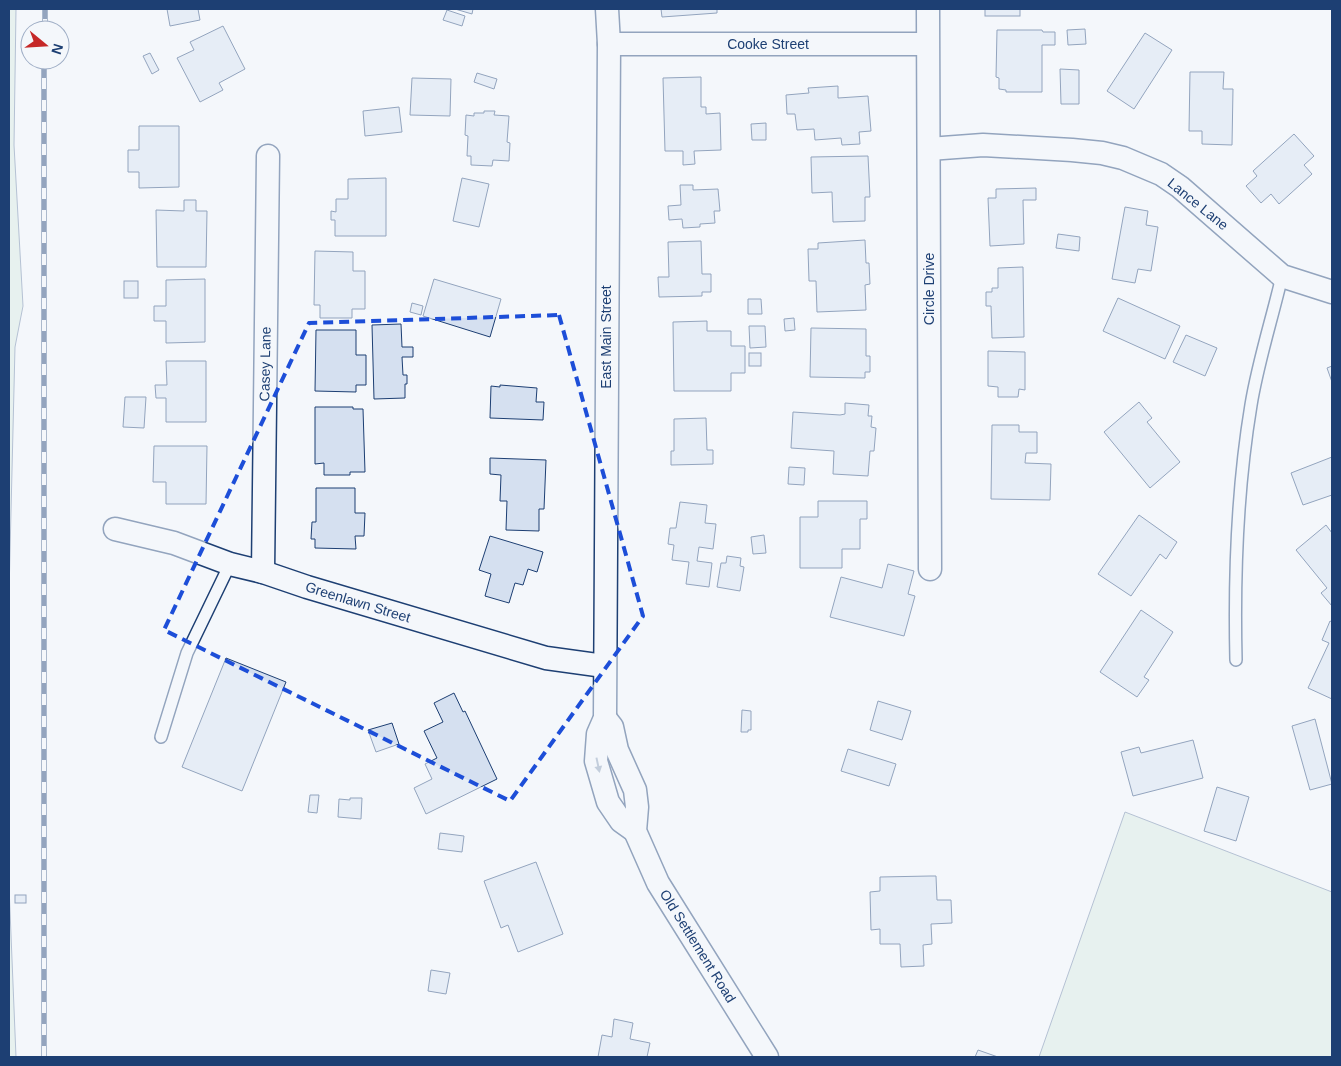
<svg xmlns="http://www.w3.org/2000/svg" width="1341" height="1066" viewBox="0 0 1341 1066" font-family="Helvetica,sans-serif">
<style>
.green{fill:#d7e8df;stroke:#687fa3}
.building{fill:#d5e0f0;stroke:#1d3f73}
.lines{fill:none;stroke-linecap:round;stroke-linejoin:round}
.service-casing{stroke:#1d3f73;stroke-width:14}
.minor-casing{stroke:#1d3f73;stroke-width:25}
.service{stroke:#f4f7fb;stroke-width:11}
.minor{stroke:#f4f7fb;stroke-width:22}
.rail-casing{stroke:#1d3f73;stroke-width:5.5}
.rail{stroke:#f4f7fb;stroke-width:4;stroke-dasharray:11;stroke-linecap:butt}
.oneway{fill:#889bb7}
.marked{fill:none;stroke:#1d4ed8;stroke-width:4;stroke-dasharray:10 6;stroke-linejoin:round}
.labels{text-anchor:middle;stroke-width:4;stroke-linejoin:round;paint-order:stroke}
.street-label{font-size:14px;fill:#1d3f73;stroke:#f4f7fb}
</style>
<rect width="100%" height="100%" fill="#f4f7fb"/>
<g class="green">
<polygon points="9,9 16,9 14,145 23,306 15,347 9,594"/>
<polygon points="1125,812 1332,892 1332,1057 1039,1057"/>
<polygon points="9,886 16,1057 9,1057"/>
</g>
<g class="building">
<polygon points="167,9 198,9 200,20 170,26"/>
<polygon points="455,9 473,9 472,14"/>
<polygon points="661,9 717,9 717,13 662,17"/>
<rect x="985" y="9" width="35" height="7"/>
<polygon points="447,10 465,16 462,26 443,20"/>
<polygon points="223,26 245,69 219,83 223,90 200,102 177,58 194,50 190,42"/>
<polygon points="1085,29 1086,44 1068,45 1067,30"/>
<polygon points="997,30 1042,30 1043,32 1055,32 1055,45 1042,45 1042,92 1006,92 1006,90 999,89 999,78 996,77"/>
<polygon points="1145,33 1172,50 1134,109 1107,91"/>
<polygon points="150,53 159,70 152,74 143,56"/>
<polygon points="1060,69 1079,70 1079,104 1061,104"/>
<polygon points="1190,72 1224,72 1223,89 1233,89 1232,145 1202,144 1202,131 1189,131"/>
<polygon points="477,73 497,79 494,89 474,82"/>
<polygon points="701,77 701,107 706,107 706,114 720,113 721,150 694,151 695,164 683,165 683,151 665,151 663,78"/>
<polygon points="412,78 451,79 450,116 410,115"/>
<polygon points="838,86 838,98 868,96 871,131 859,132 860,144 842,145 841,138 815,140 814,129 797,130 795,114 787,114 786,95 809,93 808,88"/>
<polygon points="399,107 402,132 365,136 363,111"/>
<polygon points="484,111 495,111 494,115 509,116 507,142 510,143 509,161 493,160 492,166 471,165 471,156 467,156 468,136 465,135 466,115 474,116 474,113 484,113"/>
<polygon points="766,123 766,140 752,140 751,124"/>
<polygon points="139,126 179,126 179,187 139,188 139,172 128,172 128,150 139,150"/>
<polygon points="1294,134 1314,156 1304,165 1312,174 1279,204 1271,194 1261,203 1246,186 1257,176 1253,171"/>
<polygon points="868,156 870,197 865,197 865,221 833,222 832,192 812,193 811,157"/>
<polygon points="386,178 386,236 335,236 335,220 331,220 331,211 336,212 336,199 348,199 348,179"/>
<polygon points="462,178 489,184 479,227 453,221"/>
<polygon points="680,185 693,185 693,190 718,189 720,211 714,211 715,223 700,224 700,227 683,228 682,219 669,220 668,206 681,205"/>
<polygon points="1036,188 1036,200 1023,200 1024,244 990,246 988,198 996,198 996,189"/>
<polygon points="184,200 196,200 196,211 207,211 206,267 157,267 156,210 184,211"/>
<polygon points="1125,207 1148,211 1146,225 1158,227 1151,271 1138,269 1135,283 1112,279"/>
<polygon points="1058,234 1080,237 1079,251 1056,248"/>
<polygon points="865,240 866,263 869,263 870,284 865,285 866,310 817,312 816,281 809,281 808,249 818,249 818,243"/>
<polygon points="701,241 702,274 711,274 711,292 702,292 702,296 659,297 658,277 669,277 668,242"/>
<polygon points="315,251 353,252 353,271 365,271 365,309 352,309 352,318 320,318 320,305 314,305"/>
<polygon points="1023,267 1024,337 992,338 991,306 986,306 986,292 992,292 992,288 998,288 998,268"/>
<polygon points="205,279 205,342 166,343 166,321 154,321 154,306 166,306 166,280"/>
<polygon points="434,279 501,299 490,337 423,316"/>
<rect x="124" y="281" width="14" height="17"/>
<polygon points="1118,298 1180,326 1165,359 1103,331"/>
<polygon points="748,299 761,299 762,314 748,314"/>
<polygon points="412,303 423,306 421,315 410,312"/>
<polygon points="794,318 795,330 785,331 784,319"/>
<polygon points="707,321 707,331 731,331 731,346 745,346 745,373 731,373 731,391 674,391 673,322"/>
<polygon points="401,324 402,347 413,347 413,357 402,357 403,375 407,375 407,384 405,384 405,398 374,399 372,325"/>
<polygon points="749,326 765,326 766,347 750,348"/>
<polygon points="811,328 866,329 866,356 870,356 870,372 865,372 865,378 810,377"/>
<polygon points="316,330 356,330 356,355 366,355 366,385 356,385 356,392 315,391"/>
<polygon points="1186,335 1217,348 1205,376 1173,362"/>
<polygon points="988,351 1025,352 1025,390 1019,389 1018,397 998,397 998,387 988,386"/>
<rect x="749" y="353" width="12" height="13"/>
<polygon points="166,361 206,361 206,422 166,422 166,398 156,398 155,385 167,385"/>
<polygon points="1332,366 1332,382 1327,368"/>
<polygon points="500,385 537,388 536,402 544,402 543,420 490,418 491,386 500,387"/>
<polygon points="125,397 146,397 144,428 123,427"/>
<polygon points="1139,402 1152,418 1147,422 1180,462 1150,488 1104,432"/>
<polygon points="845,403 869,405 868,416 872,416 871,427 876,428 874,451 870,451 868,476 833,474 834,451 791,448 793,412 840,415 845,414"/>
<polygon points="315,407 353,407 353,409 363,409 365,472 350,472 350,475 324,475 324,463 315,464"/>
<polygon points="706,418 707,450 713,450 713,464 671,465 671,451 674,451 674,419"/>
<polygon points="992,425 1019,425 1019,432 1037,432 1037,453 1026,453 1025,463 1051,464 1050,500 991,499"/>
<polygon points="154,446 207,446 206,504 166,504 166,482 153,482"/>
<polygon points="1332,457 1332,495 1303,505 1291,473"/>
<polygon points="490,458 546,460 544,509 539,509 539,531 506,530 507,501 500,501 501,475 490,474"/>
<polygon points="789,467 805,468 804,485 788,484"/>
<polygon points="316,488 355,488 355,513 365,513 364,536 355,536 356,549 315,548 315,539 311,539 312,522 316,522"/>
<polygon points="818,501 867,501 867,519 860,519 860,549 842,549 842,568 800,568 800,517 818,517"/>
<polygon points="680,502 707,505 705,523 716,524 713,549 699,547 697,561 712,563 709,587 686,584 689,562 672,560 674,545 668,544 670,528 676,528"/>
<polygon points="1139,515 1177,542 1166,559 1160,554 1131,596 1098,574"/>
<polygon points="1326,525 1332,533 1332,606 1321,593 1327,588 1296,550"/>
<polygon points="764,535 766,553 753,554 751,537"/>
<polygon points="490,536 543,552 537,572 528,569 523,585 515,583 509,603 485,596 491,574 479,570"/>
<polygon points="727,556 741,558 740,566 744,567 740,591 717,587 721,563 726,563"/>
<polygon points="888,564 914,571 908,594 915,596 904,636 830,617 841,577 882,588"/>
<polygon points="1141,610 1173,632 1144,677 1149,680 1137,697 1100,672"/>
<polygon points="1330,621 1332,622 1332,699 1308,688 1329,643 1322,640"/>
<polygon points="226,658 286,682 242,791 182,767"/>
<polygon points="454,693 463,712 465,711 497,779 426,814 414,788 432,779 425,764 437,758 424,731 443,722 434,703"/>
<polygon points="878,701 911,711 902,740 870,730"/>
<polygon points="742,710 751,711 751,730 748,730 748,732 741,732"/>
<polygon points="1315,719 1332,784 1310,790 1292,726"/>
<polygon points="392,723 399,744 376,752 368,730"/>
<polygon points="1193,740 1203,778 1133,796 1121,752 1139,747 1141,753"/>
<polygon points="848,749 896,764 889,786 841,771"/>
<polygon points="1217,787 1249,797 1236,841 1204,831"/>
<polygon points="310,795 319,795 317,813 308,812"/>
<polygon points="350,798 362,798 361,819 338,817 339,799 350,800"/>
<polygon points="440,833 464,836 462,852 438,849"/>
<polygon points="536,862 563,934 518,952 508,925 501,928 484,881"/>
<polygon points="930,876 936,876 937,900 951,900 952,923 931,924 932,944 923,945 924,966 901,967 900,944 880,944 880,929 871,930 870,892 880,891 880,877"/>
<rect x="15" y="895" width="11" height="8"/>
<polygon points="431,970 450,973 446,994 428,991"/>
<polygon points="614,1019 633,1023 630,1039 650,1043 647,1057 598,1057 602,1035 612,1037"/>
<polygon points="978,1050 998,1057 975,1057"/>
</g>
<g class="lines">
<defs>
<g id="service">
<path d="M 1236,660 C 1234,575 1237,489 1251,405 C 1258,362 1272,319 1282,276"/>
<polyline points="161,737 187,653 230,564"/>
</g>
<g id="minor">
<polyline points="607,9 609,44 605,718 598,734 596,761 608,802 621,821 635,831"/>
<polyline points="928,9 930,569"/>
<polyline points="609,44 927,44"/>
<polyline points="929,149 983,145 1072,150 1102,153 1123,158 1161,174 1180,187 1282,276 1332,292"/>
<polyline points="115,529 174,543 230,564 263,572 307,587 546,658 604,666"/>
<polyline points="263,572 268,156"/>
<polyline points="605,718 612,727 617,750 635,790 637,807 635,831 658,883 767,1057"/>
</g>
</defs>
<use href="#service" class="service-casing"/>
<use href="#minor" class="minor-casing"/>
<use href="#service" class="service"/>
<use href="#minor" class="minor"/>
<defs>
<g id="rail">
<polyline points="45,30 45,9"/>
<polyline points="44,1057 44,60"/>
</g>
</defs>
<use href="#rail" class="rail-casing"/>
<use href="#rail" class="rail"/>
</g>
<defs><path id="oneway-solid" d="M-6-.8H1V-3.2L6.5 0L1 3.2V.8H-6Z" transform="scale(1.25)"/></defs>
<use class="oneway" href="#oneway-solid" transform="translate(598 765) rotate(78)"/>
<path d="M0 0H1341V1066H0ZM 559,315 L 643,616 L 510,801 L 164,630 L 309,323 Z" fill="#f4f7fb" fill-opacity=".55" fill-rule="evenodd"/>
<path class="marked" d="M 559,315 L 643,616 L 510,801 L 164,630 L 309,323 Z"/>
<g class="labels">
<g class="street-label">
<text x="768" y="49">Cooke Street</text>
<text transform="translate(1198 204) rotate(39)" y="5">Lance Lane</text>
<text transform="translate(929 289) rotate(-90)" y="5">Circle Drive</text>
<text transform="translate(606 337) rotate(-90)" y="5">East Main Street</text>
<text transform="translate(265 364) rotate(-89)" y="5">Casey Lane</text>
<text transform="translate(358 602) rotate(17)" y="5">Greenlawn Street</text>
<text transform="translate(698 946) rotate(58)" y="5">Old Settlement Road</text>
</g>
</g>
<rect width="1341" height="1066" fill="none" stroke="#1d3f73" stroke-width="20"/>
<g transform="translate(45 45) rotate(108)"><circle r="24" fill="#f4f7fb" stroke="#9eadc5"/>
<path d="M0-4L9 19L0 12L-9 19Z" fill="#c62828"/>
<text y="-8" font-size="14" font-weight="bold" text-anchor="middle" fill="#1d3f73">N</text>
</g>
</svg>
